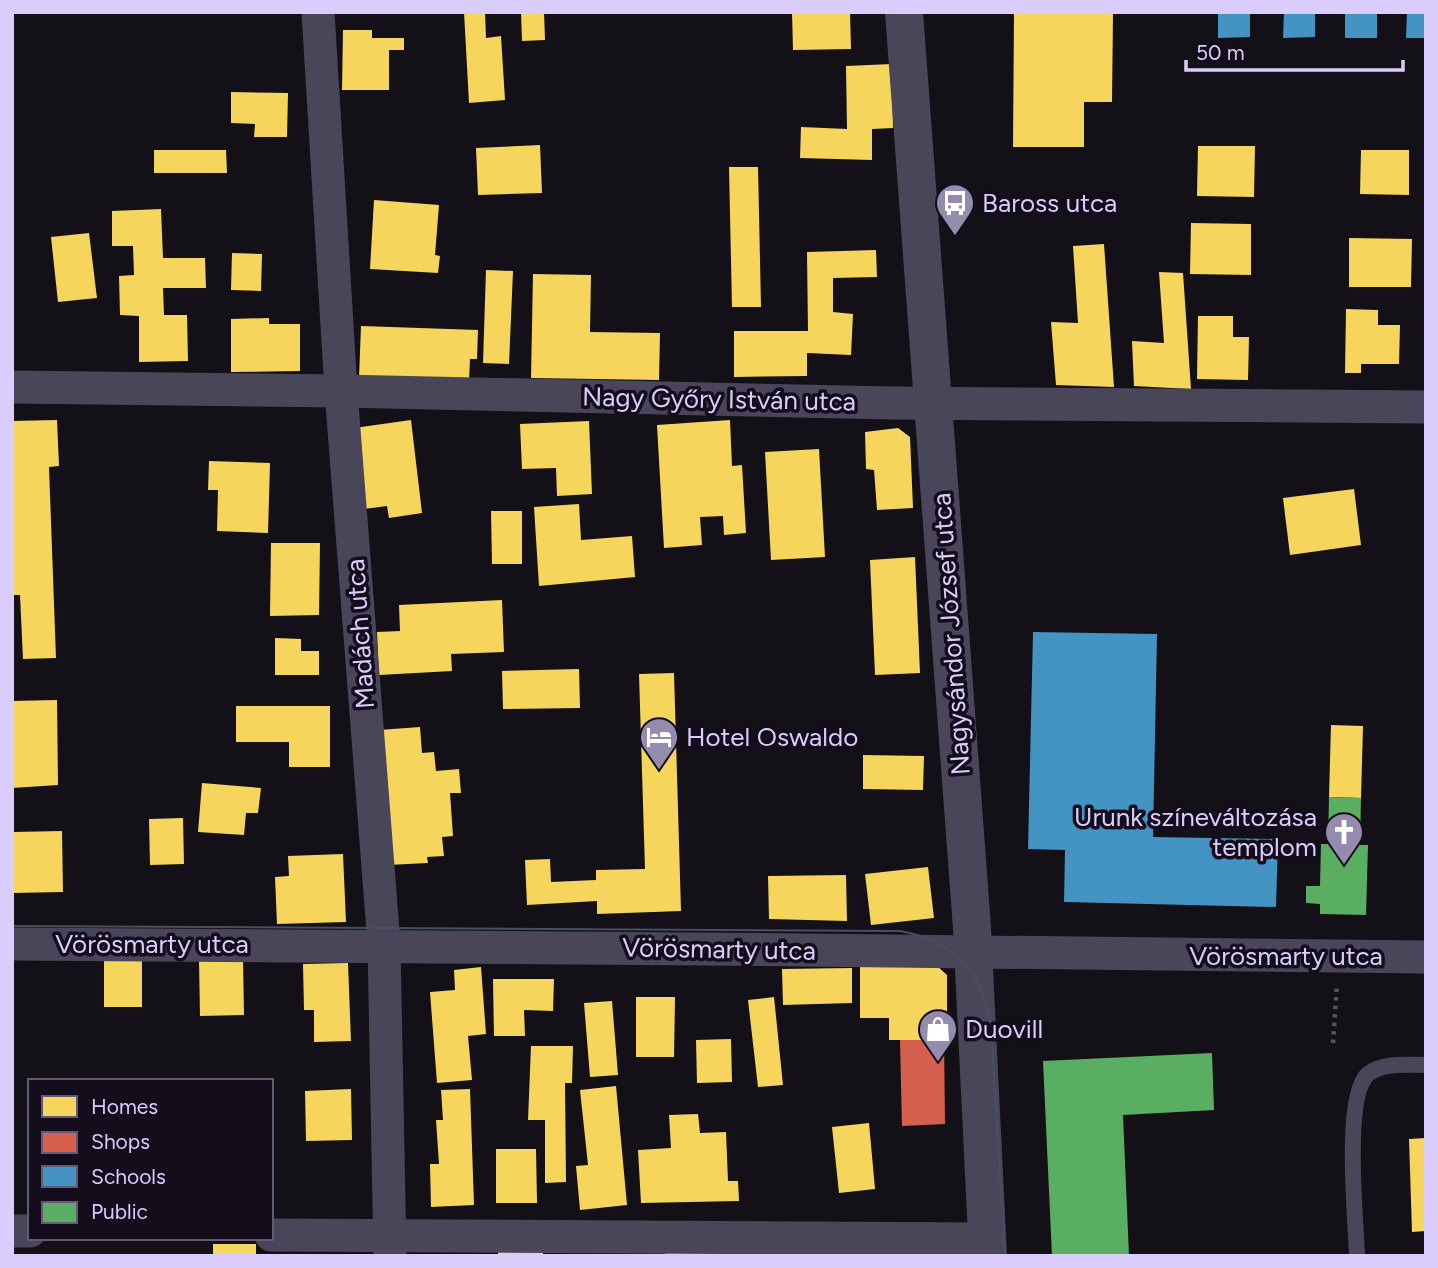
<svg xmlns="http://www.w3.org/2000/svg" width="1438" height="1268" viewBox="0 0 1438 1268" font-family="Figtree,sans-serif">
<style>
.homes{fill:#f6d55c}
.shops{fill:#d6604d}
.schools{fill:#4393c3}
.public{fill:#5aae61}
.lines{fill:none;stroke-linecap:round;stroke-linejoin:round}
.path{stroke:#4f5765;stroke-width:4.5;stroke-dasharray:3.5 5;stroke-linecap:butt}
.service{stroke:#4a4659;stroke-width:16}
.minor{stroke:#4a4659;stroke-width:33}
.tertiary{stroke:#4a4659;stroke-width:38}
.tram{stroke:#455162;stroke-width:2}
.labels{text-anchor:middle;stroke-width:7;stroke-linejoin:round;paint-order:stroke}
.poi-label{font-size:26px;fill:#dbcdfb;stroke:#130d1c;text-anchor:start}
.street-label{font-size:26px;fill:#dbcdfb;stroke:#130d1c}
</style>
<rect width="100%" height="100%" fill="#141018"/>
<g class="homes">
<polygon points="464,12 485,12 486,38 501,36 505,100 469,103"/>
<polygon points="521,12 544,12 545,40 522,41"/>
<polygon points="792,12 850,12 851,49 793,50"/>
<polygon points="1014,12 1113,12 1112,102 1084,102 1084,147 1013,147"/>
<polygon points="343,30 372,30 372,38 404,38 404,50 389,50 389,90 342,90"/>
<polygon points="892,64 893,128 872,129 872,160 800,158 801,127 847,129 846,66"/>
<polygon points="231,92 288,93 287,137 254,137 255,124 231,123"/>
<polygon points="540,145 542,193 478,195 476,148"/>
<polygon points="1198,146 1255,146 1254,197 1197,196"/>
<polygon points="154,150 226,150 227,173 154,173"/>
<polygon points="1361,150 1409,150 1409,195 1360,194"/>
<polygon points="729,167 758,167 761,307 732,307"/>
<polygon points="374,200 439,205 435,255 440,256 438,273 370,269"/>
<polygon points="161,209 163,258 205,258 206,288 163,288 164,315 187,315 188,361 139,362 139,316 120,315 119,276 134,275 133,246 112,246 112,211"/>
<polygon points="1191,223 1251,224 1251,275 1190,274"/>
<polygon points="89,233 97,298 58,302 51,237"/>
<polygon points="1349,238 1412,239 1411,287 1349,287"/>
<polygon points="1104,244 1114,387 1056,385 1051,322 1078,323 1073,246"/>
<polygon points="876,250 877,277 833,278 833,312 853,314 851,355 807,353 807,376 734,377 734,331 808,331 807,252"/>
<polygon points="232,253 262,254 261,291 231,290"/>
<polygon points="486,270 513,271 509,364 483,363"/>
<polygon points="1159,272 1183,273 1191,389 1134,386 1132,341 1164,343"/>
<polygon points="533,274 591,275 590,332 660,333 659,380 531,378"/>
<polygon points="1346,309 1378,310 1378,325 1400,325 1399,364 1361,364 1361,373 1345,373"/>
<polygon points="1198,316 1233,316 1233,337 1249,337 1248,380 1197,379"/>
<polygon points="269,318 269,324 300,324 300,371 231,372 231,319"/>
<polygon points="361,326 478,330 477,359 470,359 469,381 359,378"/>
<polygon points="57,420 59,466 49,467 56,658 23,659 20,595 12,595 12,421"/>
<polygon points="411,420 422,513 389,518 387,506 364,509 354,428"/>
<polygon points="730,420 732,466 742,465 746,533 724,535 723,516 700,517 702,545 664,548 657,425"/>
<polygon points="589,421 592,494 557,496 556,468 522,469 520,424"/>
<polygon points="898,428 910,437 913,508 877,510 874,470 866,469 865,432"/>
<polygon points="819,449 825,557 771,560 765,452"/>
<polygon points="209,461 270,463 268,533 217,531 218,490 208,490"/>
<polygon points="1354,489 1361,545 1290,555 1283,498"/>
<polygon points="579,504 581,540 632,536 635,577 539,586 534,507"/>
<polygon points="491,511 522,511 522,564 492,564"/>
<polygon points="271,543 320,543 319,615 270,616"/>
<polygon points="915,557 920,673 875,675 870,560"/>
<polygon points="502,600 504,652 451,654 452,671 379,675 377,632 400,631 399,605"/>
<polygon points="275,638 301,639 301,651 319,651 319,675 275,675"/>
<polygon points="579,669 580,708 503,709 502,671"/>
<polygon points="674,673 681,911 597,914 597,901 527,905 525,860 550,859 551,882 596,880 596,870 645,869 639,674"/>
<polygon points="57,700 58,785 12,788 12,701"/>
<polygon points="236,706 330,706 330,767 289,767 289,742 236,742"/>
<polygon points="1331,725 1363,726 1361,798 1329,797"/>
<polygon points="420,727 422,753 434,752 436,771 459,769 461,793 450,793 453,836 442,837 444,856 427,857 428,863 388,865 379,730"/>
<polygon points="863,755 924,756 923,790 863,789"/>
<polygon points="202,783 261,788 258,813 246,813 244,835 198,832"/>
<polygon points="183,818 184,864 150,865 149,819"/>
<polygon points="62,831 63,892 12,893 12,832"/>
<polygon points="343,854 346,922 277,924 275,877 289,876 288,856"/>
<polygon points="928,867 934,918 871,925 865,874"/>
<polygon points="846,875 847,921 769,919 768,876"/>
<polygon points="199,960 243,960 244,1015 200,1016"/>
<rect x="104" y="961" width="38" height="46"/>
<polygon points="348,963 351,1041 314,1042 314,1010 304,1010 303,964"/>
<polygon points="936,965 947,975 947,1040 889,1040 889,1018 860,1018 860,966"/>
<polygon points="481,967 486,1034 468,1036 472,1080 437,1083 430,992 455,990 454,970"/>
<polygon points="852,968 852,1003 783,1005 782,969"/>
<polygon points="493,979 554,979 553,1011 524,1010 525,1036 494,1036"/>
<polygon points="636,997 675,997 674,1057 636,1057"/>
<polygon points="774,997 783,1085 758,1087 748,1000"/>
<polygon points="612,1001 618,1075 590,1077 584,1003"/>
<polygon points="731,1039 732,1082 697,1083 696,1040"/>
<polygon points="531,1046 573,1046 572,1083 565,1083 566,1182 545,1183 545,1120 528,1120"/>
<polygon points="616,1086 627,1205 580,1210 576,1166 588,1165 580,1090"/>
<polygon points="351,1089 352,1140 306,1141 305,1091"/>
<polygon points="470,1089 474,1205 431,1207 430,1164 439,1164 436,1120 443,1120 441,1090"/>
<polygon points="698,1114 700,1133 726,1132 728,1181 738,1181 739,1201 641,1203 638,1150 671,1148 669,1115"/>
<polygon points="869,1123 875,1189 839,1193 832,1127"/>
<polygon points="1426,1138 1426,1231 1412,1232 1409,1139"/>
<polygon points="496,1149 536,1149 537,1203 496,1203"/>
<rect x="213" y="1244" width="43" height="12"/>
<polygon points="665,1249 755,1252 755,1256 665,1256"/>
<polygon points="498,1251 543,1252 543,1256 498,1256"/>
</g>
<polygon class="shops" points="900,1040 944,1040 945,1124 902,1126"/>
<g class="schools">
<polygon points="1218,12 1250,12 1250,37 1218,38"/>
<polygon points="1284,12 1315,12 1315,37 1283,38"/>
<rect x="1345" y="12" width="32" height="26"/>
<polygon points="1407,12 1426,12 1426,38 1406,38"/>
<polygon points="1033,632 1157,634 1153,837 1278,839 1276,907 1064,902 1065,850 1028,849"/>
</g>
<g class="public">
<polygon points="1329,797 1361,798 1360,845 1368,845 1366,915 1320,914 1320,904 1306,903 1306,886 1320,886 1321,844 1328,844"/>
<polygon points="1212,1053 1214,1110 1123,1115 1129,1256 1052,1256 1043,1061"/>
</g>
<g class="lines">
<polyline class="path" points="1333,1043 1337,984"/>
<path class="service" d="M 1357,1256 C 1356,1221 1343,1095 1368,1074 C 1383,1062 1408,1065 1426,1065"/>
<g class="minor">
<polyline points="318,12 341,391 384,944 390,1256"/>
<polyline points="12,387 341,391 894,403 1426,407"/>
<path d="M 12,944 C 483,944 955,953 1426,957"/>
<polyline points="12,1231 30,1231"/>
<polyline points="271,1235 987,1239"/>
</g>
<polyline class="tertiary" points="904,12 972,928 988,1256"/>
<path class="tram" d="M 12,926 L 900,931 C 956,941 983,973 991,1027 L 1005,1256"/>
</g>
<defs>
<symbol id="bus-pin" viewBox="-11 -11 22 30"><path d="M0 17L-7.5 6A9.5 9.5 0 1 1 7.5 6Z" fill="#958bac" stroke="#130d1c"/><path d="M-5-6H5V4H4V6H2V4H-2V6H-4V4H-5ZM-3.5-4V0h7V-4ZM-3.5 1.2v1.5H-2V1.2ZM2 1.2v1.5H3.5V1.2Z" fill="#fff"/></symbol>
<symbol id="hotel-pin" viewBox="-11 -11 22 30"><path d="M0 17L-7.5 6A9.5 9.5 0 1 1 7.5 6Z" fill="#958bac" stroke="#130d1c"/><path d="M-6-4.5h1.5V1H6V5H4.5V3h-9V5H-6ZM-4 0a1.8 1.8 0 1 1 3.6 0ZM.5 0V-2.5h3Q6-2.5 6 0Z" fill="#fff"/></symbol>
<symbol id="church-pin" viewBox="-11 -11 22 30"><path d="M0 17L-7.5 6A9.5 9.5 0 1 1 7.5 6Z" fill="#958bac" stroke="#130d1c"/><path d="M-1.2-6h2.4v3.5h3.3v2.4h-3.3V6h-2.4V-.1h-3.3v-2.4h3.3Z" fill="#fff"/></symbol>
<symbol id="shop-pin" viewBox="-11 -11 22 30"><path d="M0 17L-7.5 6A9.5 9.5 0 1 1 7.5 6Z" fill="#958bac" stroke="#130d1c"/><path d="M-5-2.5h2.3a2.7 3.5 0 0 1 5.4 0H5L5.5 6h-11ZM-1.5-2.5h3a1.5 2.3 0 0 0-3 0Z" fill="#fff"/></symbol>
</defs>
<g fill-rule="evenodd">
<use href="#bus-pin" x="933" y="181" width="44" height="60"/>
<use href="#hotel-pin" x="637" y="715" width="44" height="60"/>
<use href="#church-pin" x="1322" y="810" width="44" height="60"/>
<use href="#shop-pin" x="916" y="1007" width="44" height="60"/>
</g>
<g class="labels">
<g class="poi-label">
<text x="982" y="212">Baross utca</text>
<text x="686" y="746">Hotel Oswaldo</text>
<text x="1317" y="826" text-anchor="end">Urunk színeváltozása<tspan x="1317" dy="30">templom</tspan></text>
<text x="965" y="1038">Duovill</text>
</g>
<g class="street-label">
<text transform="translate(719 399) rotate(1)" y="9">Nagy Győry István utca</text>
<text transform="translate(360 634) rotate(-94)" y="9">Madách utca</text>
<text transform="translate(951 634) rotate(-94)" y="9">Nagysándor József utca</text>
<text x="152" y="953">Vörösmarty utca</text>
<text transform="translate(719 949) rotate(1)" y="9">Vörösmarty utca</text>
<text x="1286" y="965">Vörösmarty utca</text>
</g>
</g>
<rect width="1438" height="1268" fill="none" stroke="#dbcdfb" stroke-width="28"/>
<rect x="28" y="1079" width="245" height="161" fill="#130d1c" stroke="#635a75" stroke-width="2"/>
<rect x="42" y="1096" width="35" height="21" fill="#f6d55c" stroke="#635a75" stroke-width="2"/>
<text x="91" y="1114" font-size="21" fill="#dbcdfb">Homes</text>
<rect x="42" y="1132" width="35" height="21" fill="#d6604d" stroke="#635a75" stroke-width="2"/>
<text x="91" y="1149" font-size="21" fill="#dbcdfb">Shops</text>
<rect x="42" y="1166" width="35" height="21" fill="#4393c3" stroke="#635a75" stroke-width="2"/>
<text x="91" y="1184" font-size="21" fill="#dbcdfb">Schools</text>
<rect x="42" y="1202" width="35" height="21" fill="#5aae61" stroke="#635a75" stroke-width="2"/>
<text x="91" y="1219" font-size="21" fill="#dbcdfb">Public</text>
<path d="M1186 60v10h217v-10" fill="none" stroke="#dbcdfb" stroke-width="3.5"/>
<text x="1196" y="60" font-size="21" fill="#dbcdfb" stroke="#130d1c" stroke-width="5" paint-order="stroke">50 m</text>
</svg>
